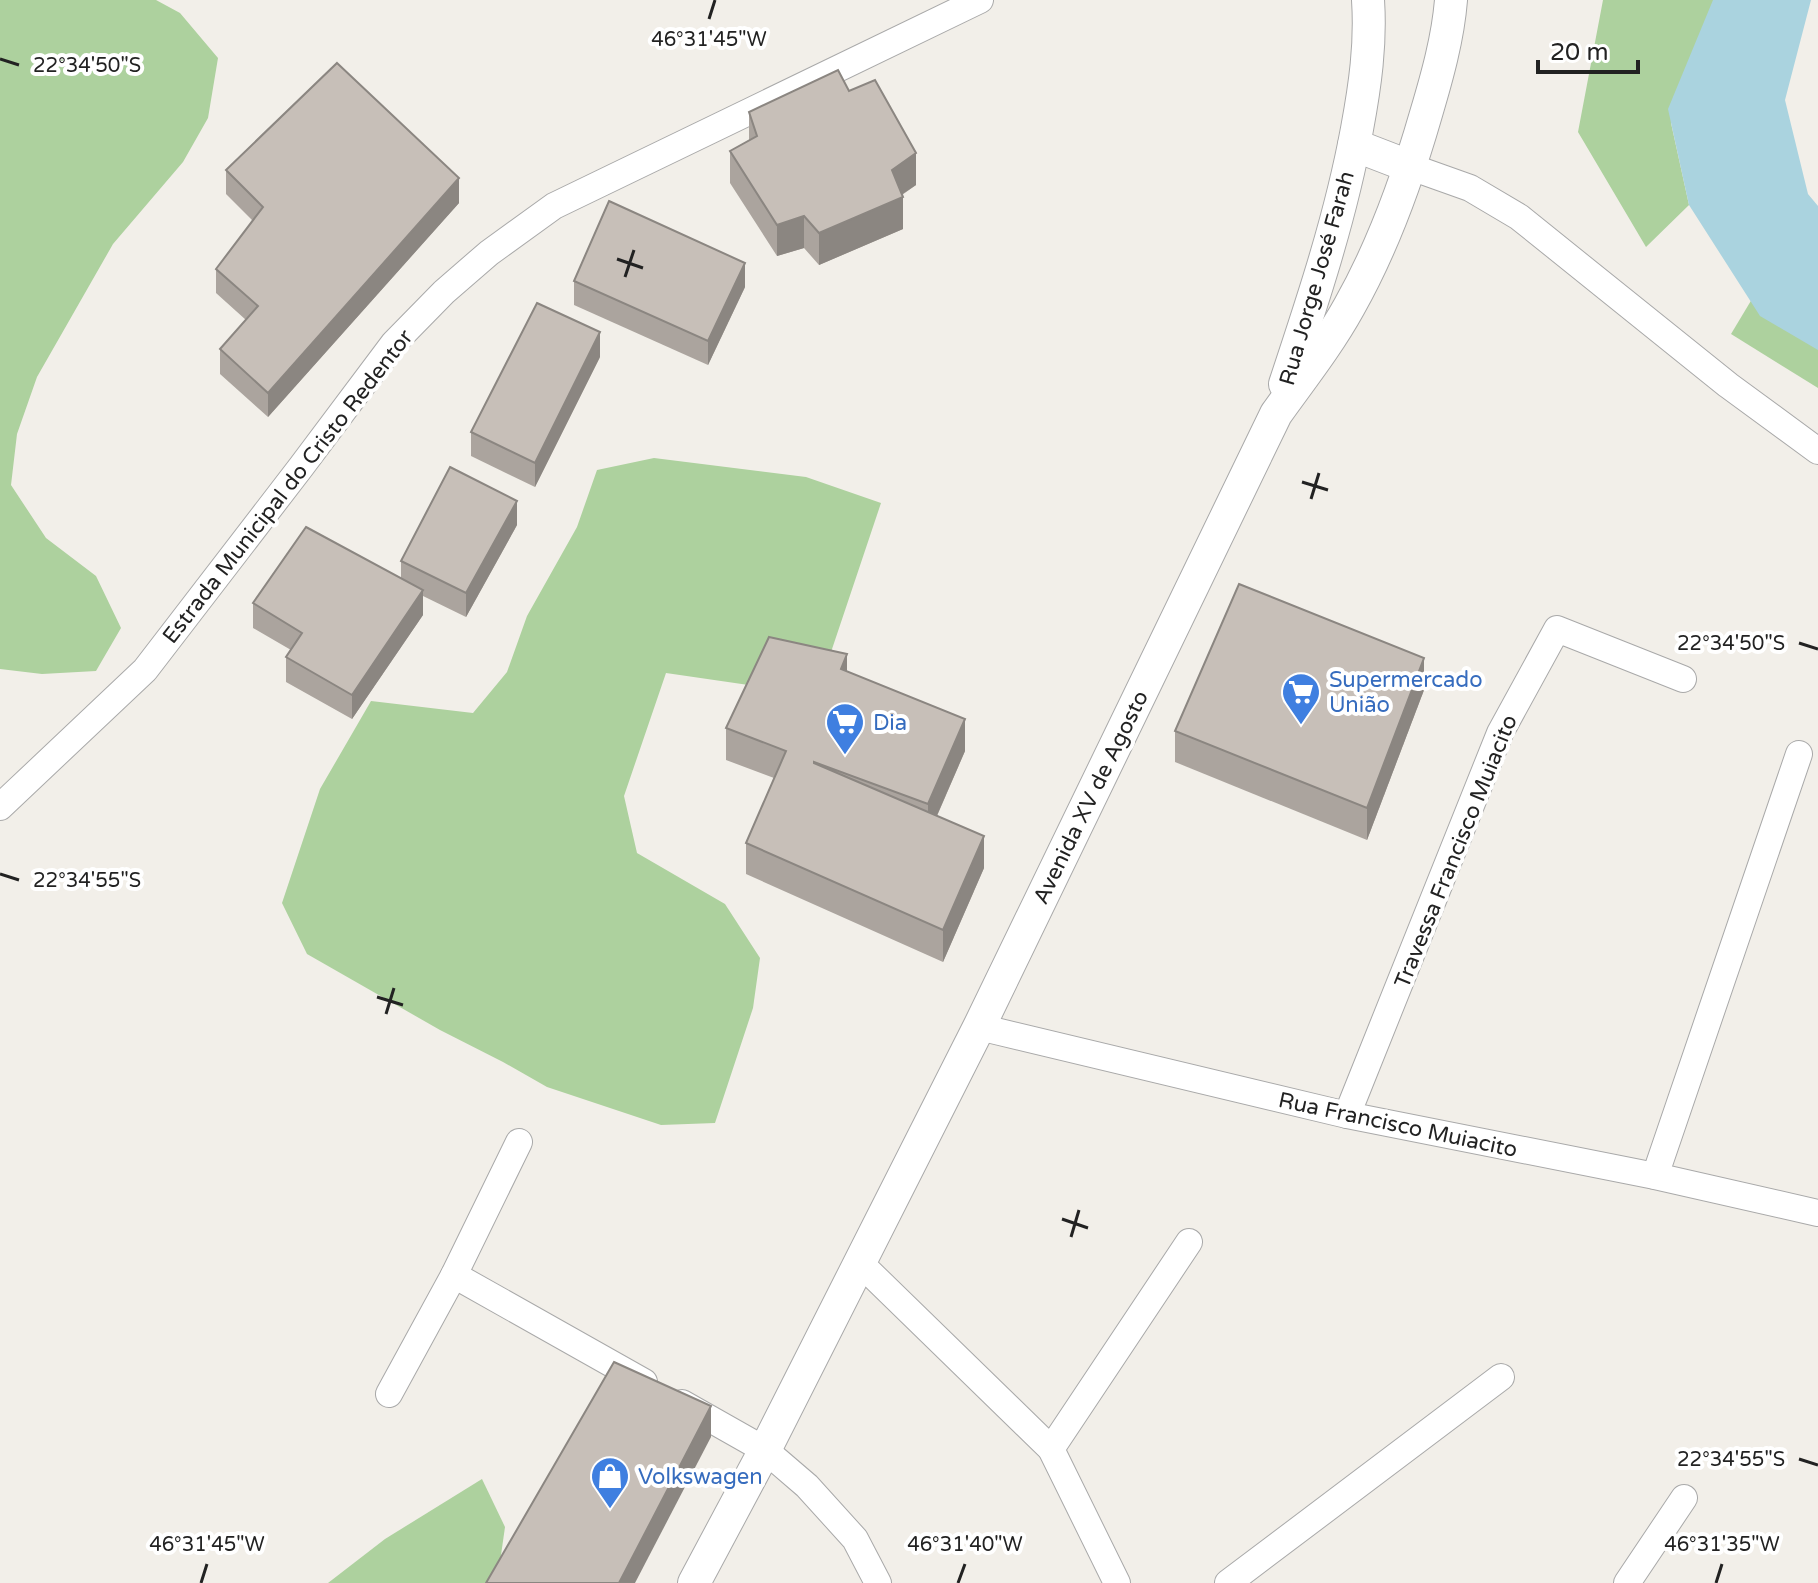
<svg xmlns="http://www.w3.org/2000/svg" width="1818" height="1583" viewBox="0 0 1818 1583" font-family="'Varela Round',sans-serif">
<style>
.forest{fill:#add19e}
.water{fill:#aad3df}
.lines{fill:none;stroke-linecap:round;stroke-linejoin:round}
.minor-casing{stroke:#a9a9a9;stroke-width:28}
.tertiary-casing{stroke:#a9a9a9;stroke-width:34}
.minor{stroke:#fff;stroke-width:26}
.tertiary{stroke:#fff;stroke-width:32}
.wall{fill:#aba49e}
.shaded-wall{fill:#8b8681}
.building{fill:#c7bfb8;stroke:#8b8681;stroke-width:2}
.ticks{fill:none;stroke:#222;stroke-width:3}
.labels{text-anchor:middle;stroke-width:8;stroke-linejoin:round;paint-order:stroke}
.street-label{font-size:22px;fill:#222;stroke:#fff}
.shop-label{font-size:22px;fill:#366cbe;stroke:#fff;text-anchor:start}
.ticks-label{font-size:20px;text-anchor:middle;fill:#222;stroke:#fff;stroke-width:8;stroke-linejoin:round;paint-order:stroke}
</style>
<rect width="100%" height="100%" fill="#f2efe9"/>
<g class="forest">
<polygon points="0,0 156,0 180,13 218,58 208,118 183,162 113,244 37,377 17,434 11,485 46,538 96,576 121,628 96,671 42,674 0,669"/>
<polygon points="1603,0 1716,0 1671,123 1689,205 1646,247 1578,132"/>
<polygon points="1758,289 1818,335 1818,388 1731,334"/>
<polygon points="654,458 806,477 881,503 827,664 776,689 666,673 624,796 637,853 725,904 760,958 753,1008 715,1123 661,1125 547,1087 503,1062 440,1030 307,954 282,903 320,789 371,701 473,713 507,672 527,616 577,527 597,470"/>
<polygon points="482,1479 505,1527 497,1583 328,1583 385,1539"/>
</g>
<polygon class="water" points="1713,0 1811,0 1785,100 1808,194 1818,206 1818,350 1760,316 1689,205 1668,109"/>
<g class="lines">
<defs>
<g id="minor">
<polyline points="1411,167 1470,188 1519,217 1728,385 1818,451"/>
<polyline points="0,807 145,670 301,467 394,343 444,292 489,253 554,206 980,0"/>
<polyline points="979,1027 1347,1115 1655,1176 1818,1213"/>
<polyline points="1347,1115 1500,733 1557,629 1683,679"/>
<polyline points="1655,1176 1799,754"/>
<polyline points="859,1262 1051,1449 1117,1583"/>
<polyline points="454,1275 644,1382"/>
<polyline points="389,1394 454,1275 519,1142"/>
<polyline points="682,1403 765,1450 807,1486 855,1539 878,1583"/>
<polyline points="1051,1449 1189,1242"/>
<polyline points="1228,1583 1501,1377"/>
<polyline points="1627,1583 1684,1498"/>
</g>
<g id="tertiary">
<polyline points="1354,145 1411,167"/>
<path d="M 1285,384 C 1313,300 1341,216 1357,129 C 1365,86 1371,44 1368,0"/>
<path d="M 694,1583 L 765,1450 L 979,1027 L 1276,414 C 1301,379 1328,345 1349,307 C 1383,247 1407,180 1426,114 C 1437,77 1448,38 1451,0"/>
</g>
</defs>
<use href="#minor" class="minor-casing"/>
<use href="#tertiary" class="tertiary-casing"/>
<use href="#minor" class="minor"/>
<use href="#tertiary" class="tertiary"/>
</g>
<g class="wall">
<polygon points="849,91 916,185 902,195 903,229 819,265 804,248 777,256 730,183 730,151 749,140 749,112"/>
<polygon points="226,170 459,203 268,417 220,374 220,349 246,320 216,293 216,269 253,221 226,194"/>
<polygon points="574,281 745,287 708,365 574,305"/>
<polygon points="600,357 535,487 471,456 471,432"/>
<polygon points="517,525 466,617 423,596 423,615 352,719 286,682 286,657 291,650 253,628 253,603 401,578 401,561"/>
<polygon points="847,672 965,751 937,816 984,868 943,962 746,874 746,843 774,778 726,760 726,728"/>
<polygon points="1424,690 1367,840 1175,762 1175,731"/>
</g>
<g class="shaded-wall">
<polygon points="916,153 916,185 892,201 892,170"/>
<polygon points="459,178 459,203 268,417 268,393"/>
<polygon points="903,197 903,229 819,265 819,233"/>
<polygon points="804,216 804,248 777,256 777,225"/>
<polygon points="745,263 745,287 708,365 708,341"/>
<polygon points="600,332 600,357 535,487 535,463"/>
<polygon points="517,501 517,525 466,617 466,593"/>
<polygon points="423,590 423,615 352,719 352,695"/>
<polygon points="847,654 847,686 841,669"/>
<polygon points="1424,658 1424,690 1367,840 1367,808"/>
<polygon points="965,719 965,751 928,836 928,804"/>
<polygon points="984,836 984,868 943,962 943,930"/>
<polygon points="711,1406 711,1437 635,1583 619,1583"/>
</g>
<g class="building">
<polygon points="337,63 459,178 268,393 220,349 258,306 216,269 263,207 226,170"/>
<polygon points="838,70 849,91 875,80 916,153 892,170 903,197 819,233 804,216 777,225 730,151 757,136 749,112"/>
<polygon points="609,201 745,263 708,341 574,281"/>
<polygon points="537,303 600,332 535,463 471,432"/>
<polygon points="450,467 517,501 466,593 401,561"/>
<polygon points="306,527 423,590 352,695 286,657 302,633 253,603"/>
<polygon points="1239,584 1424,658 1367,808 1175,731"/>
<polygon points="769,637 847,654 841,669 965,719 928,804 814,762 814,763 984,836 943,930 746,843 786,751 726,728"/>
<polygon points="614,1362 711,1406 619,1583 486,1583"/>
</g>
<path class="ticks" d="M 709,19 L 715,0M 0,59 L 19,65M 617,259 L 643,268M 625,277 L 634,250M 1302,482 L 1328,490M 1311,499 L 1319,473M 1799,643 L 1818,649M 0,874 L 19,880M 377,997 L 403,1005M 386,1014 L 394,988M 1062,1219 L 1088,1228M 1071,1237 L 1079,1210M 1799,1459 L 1818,1465M 201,1583 L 207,1564M 958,1583 L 965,1564M 1716,1583 L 1722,1564"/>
<defs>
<symbol id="supermarket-pin" viewBox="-11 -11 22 30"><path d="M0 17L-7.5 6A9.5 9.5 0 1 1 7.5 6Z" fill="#3f7fe0" stroke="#fff"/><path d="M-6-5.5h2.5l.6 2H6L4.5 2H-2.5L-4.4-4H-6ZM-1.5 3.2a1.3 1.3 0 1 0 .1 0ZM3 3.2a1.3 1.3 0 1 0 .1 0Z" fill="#fff"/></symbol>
<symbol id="shop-pin" viewBox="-11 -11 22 30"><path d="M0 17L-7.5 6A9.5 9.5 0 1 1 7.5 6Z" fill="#3f7fe0" stroke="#fff"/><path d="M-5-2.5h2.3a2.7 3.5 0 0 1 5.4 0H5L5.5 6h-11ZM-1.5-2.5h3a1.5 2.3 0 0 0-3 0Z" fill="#fff"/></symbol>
</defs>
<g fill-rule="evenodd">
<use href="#supermarket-pin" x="1279" y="670" width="44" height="60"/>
<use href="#supermarket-pin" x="823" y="700" width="44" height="60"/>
<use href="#shop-pin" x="588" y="1454" width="44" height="60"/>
</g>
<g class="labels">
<g class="street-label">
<text transform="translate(1316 278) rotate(-74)" y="8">Rua Jorge José Farah</text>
<text transform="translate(287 486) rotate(-52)" y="8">Estrada Municipal do Cristo Redentor</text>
<text transform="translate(1090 797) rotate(-64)" y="8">Avenida XV de Agosto</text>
<text transform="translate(1455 851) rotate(-68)" y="8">Travessa Francisco Muiacito</text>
<text transform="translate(1398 1124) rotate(12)" y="8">Rua Francisco Muiacito</text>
</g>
<g class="shop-label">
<text x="1329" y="687">Supermercado<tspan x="1329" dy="25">União</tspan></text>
<text x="873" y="730">Dia</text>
<text x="638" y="1484">Volkswagen</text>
</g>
</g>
<g class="ticks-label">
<text x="709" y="46">46°31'45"W</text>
<text x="87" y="72">22°34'50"S</text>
<text x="1731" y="650">22°34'50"S</text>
<text x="87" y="887">22°34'55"S</text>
<text x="1731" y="1466">22°34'55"S</text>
<text x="207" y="1551">46°31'45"W</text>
<text x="965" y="1551">46°31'40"W</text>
<text x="1722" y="1551">46°31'35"W</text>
</g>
<path d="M1538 60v12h100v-12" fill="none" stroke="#222222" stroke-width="4"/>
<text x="1550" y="60" font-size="24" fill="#222222" stroke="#ffffff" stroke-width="6" paint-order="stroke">20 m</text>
</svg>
